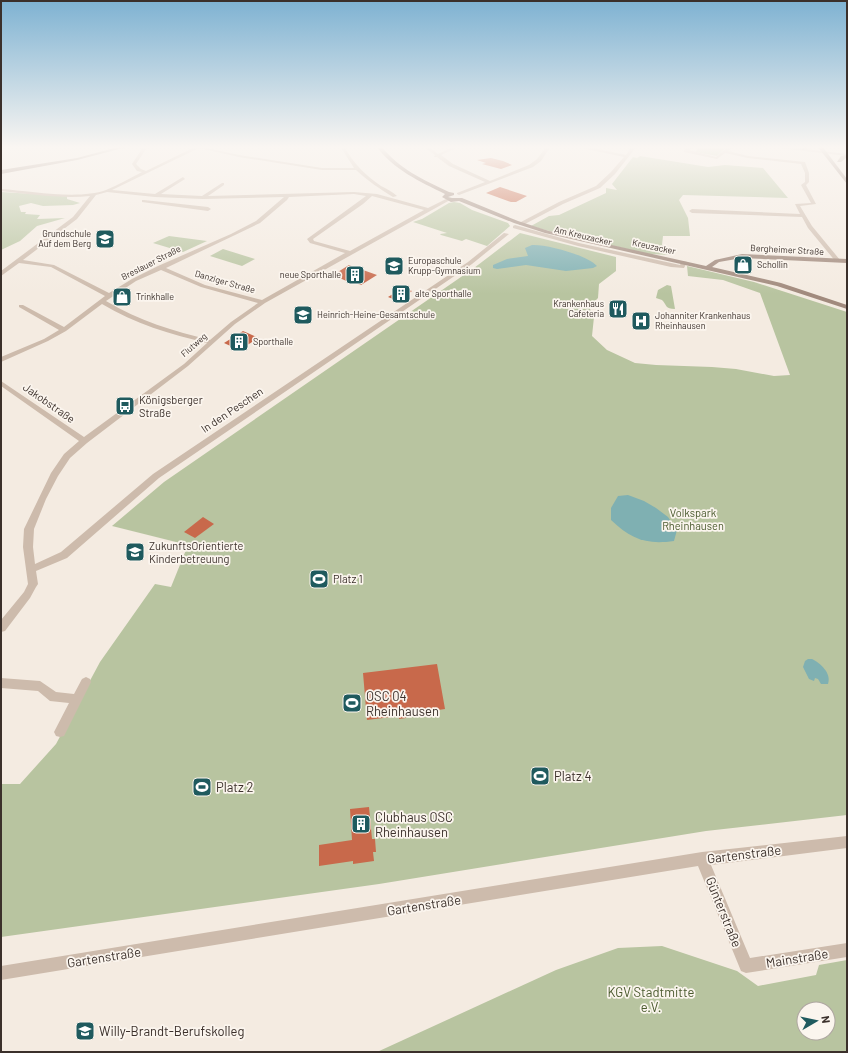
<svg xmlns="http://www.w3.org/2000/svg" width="848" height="1053" viewBox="0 0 848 1053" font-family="Barlow,sans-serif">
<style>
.green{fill:#b8c4a0;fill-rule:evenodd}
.water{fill:#7fb0b2}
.building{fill:#c8694b}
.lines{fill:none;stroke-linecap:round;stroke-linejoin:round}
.street{fill:#cdbbac;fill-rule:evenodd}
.secondary{fill:#a18a7d;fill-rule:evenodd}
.labels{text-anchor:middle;stroke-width:3.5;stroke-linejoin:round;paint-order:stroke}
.far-poi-label{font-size:9px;fill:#3b302b;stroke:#fbf5ee;text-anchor:start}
.far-street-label{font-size:9px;fill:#3b302b;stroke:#fbf5ee}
.poi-label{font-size:11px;fill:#3b302b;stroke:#fbf5ee;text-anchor:start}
.street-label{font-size:11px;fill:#3b302b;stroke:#fbf5ee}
.park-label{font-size:11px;fill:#4a5a2e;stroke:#fbf5ee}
.near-poi-label{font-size:13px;fill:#3b302b;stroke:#fbf5ee;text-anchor:start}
.near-street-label{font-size:13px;fill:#3b302b;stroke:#fbf5ee}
.near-park-label{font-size:13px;fill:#4a5a2e;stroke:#fbf5ee}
</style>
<rect width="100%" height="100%" fill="#f4ebe1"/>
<g class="green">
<polygon points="701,146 727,146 717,156 695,152"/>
<polygon points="640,156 708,167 725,165 763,168 788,198 683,195 679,200 688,218 690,236 663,236 662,245 672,255 649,254 553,232 531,226 549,216 559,215 606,193 606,188 617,190 612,184 633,157 637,158"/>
<polygon points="1,192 67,196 67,199 80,203 73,205 43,206 31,203 19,206 21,212 26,212 25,214 40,215 37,219 65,218 37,226 20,241 1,250"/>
<polygon points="454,202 460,203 472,210 508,223 510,226 487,246 466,239 462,241 441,235 440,234 447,233 413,222 422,219 449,203"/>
<polygon points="520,233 616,257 616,271 599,284 598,298 589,307 594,317 592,336 607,350 635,363 656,365 712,367 736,369 774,376 790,375 760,293 723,280 688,276 687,266 754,282 847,312 847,815 706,831 379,884 1,937 1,784 20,784 56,744 100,662 155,584 171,587 188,545 112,526 164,482 474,268"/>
<polygon points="169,236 207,241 183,252 153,243"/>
<polygon points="223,249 255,259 242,266 210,256"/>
<path d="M 667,285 L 671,286 L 675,309 C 665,309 667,305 662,300 L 656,298 L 658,290 Z"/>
<path d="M 662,946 L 737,971 L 758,986 L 816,975 L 819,965 L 847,960 L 847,1052 L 377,1052 L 556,970 L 618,948 ZM 804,1009 L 828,1009 L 828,1033 L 804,1033 Z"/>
</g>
<g class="water">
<path d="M 532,245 C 546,244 587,255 597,266 L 593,268 L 566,271 L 526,265 L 497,269 L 493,268 L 493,265 L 507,259 L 528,256 L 525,248 Z"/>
<path d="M 628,495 L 644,501 L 656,508 L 668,517 L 677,530 L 674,541 C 646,545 631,539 611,520 L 611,508 L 618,496 Z"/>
<path d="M 808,659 L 812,659 C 820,663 832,673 828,684 L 821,684 L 818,679 L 815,678 L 814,681 L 809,679 L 803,667 L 805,661 Z"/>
</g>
<g class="building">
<polygon points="491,158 503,161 512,165 501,169 482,164 486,163 477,160"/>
<polygon points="500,187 527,196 516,202 511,202 486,193"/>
<polygon points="349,265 377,275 361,285 355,283 353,284 333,275"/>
<polygon points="403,288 412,291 398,301 388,297"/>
<polygon points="243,331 259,338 239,350 224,343"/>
<polygon points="203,517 214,524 195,538 184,532"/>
<polygon points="437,664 445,709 405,715 406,718 399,719 399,716 367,720 363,673"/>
<polygon points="369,807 372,839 375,839 376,852 373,852 374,861 353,864 353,861 319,866 319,845 352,840 350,809"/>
</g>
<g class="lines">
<g class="street">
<path d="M 144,146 L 148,146 L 136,164 L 141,169 L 146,171 L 197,146 L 239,155 L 322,168 L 354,168 L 340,146 L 344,146 C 353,163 365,175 381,186 C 387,189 393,192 397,196 L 393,197 C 380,189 368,181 356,170 L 322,170 L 239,157 L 199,148 L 112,190 L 155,194 L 183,177 L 185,179 L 161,194 L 202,196 L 222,183 L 224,183 L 224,185 L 208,196 L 354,192 L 377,194 L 428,208 L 446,199 L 450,200 L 265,303 L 235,324 L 188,366 L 87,443 L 70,458 L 58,476 L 46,499 L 34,529 L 33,547 L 35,564 L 61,552 L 153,474 L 468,262 L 504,233 L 509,234 L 472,264 L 159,478 L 67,558 L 36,571 L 38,584 L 36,587 L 30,598 L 5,631 L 1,632 L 1,620 L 24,592 L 28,584 L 23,547 L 24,529 L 51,473 L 64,454 L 79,441 L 1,386 L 1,381 L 84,437 L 184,364 L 207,343 C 170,334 135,324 102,304 L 66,331 L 48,341 L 1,362 L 1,357 L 44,339 L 59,330 L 19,307 L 19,305 L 23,305 L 64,327 L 105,296 L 51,267 L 19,263 L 1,276 L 1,271 L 73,217 L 90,196 C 61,199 30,194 1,191 L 1,189 C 30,191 79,200 106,190 C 118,185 130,178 142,172 L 137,171 L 132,164 ZM 107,192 L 155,197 L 203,199 L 284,197 L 256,221 L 231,234 L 158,266 L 132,279 L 109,293 L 54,265 L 23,260 L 77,219 L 96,195 ZM 354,194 L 366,196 L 307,239 L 310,243 L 345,253 L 262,300 L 205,285 L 166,268 L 260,223 L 287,200 L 289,197 ZM 372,196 L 424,210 L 350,251 L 314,241 L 313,239 L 363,204 ZM 161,270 L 201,287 L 258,303 L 231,322 L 210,340 C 174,331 139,321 106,301 L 136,281 Z"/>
<polygon points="423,146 428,146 438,154 455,146 461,146 441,155 453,164 490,181 529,165 537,159 547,146 551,146 541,161 533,167 459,195 457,194 457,193 485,182 449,166 437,157 434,157 435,155"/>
<polygon points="572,146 583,146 626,155 632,146 637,146 615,174 600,188 563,204 523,225 519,225 519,223 559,202 596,186 611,172 624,157"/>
<polygon points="689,146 694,146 689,150 716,157 729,146 734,146 728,151 748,156 805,162 809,173 809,182 806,185 816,204 800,206 812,226 840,260 840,262 836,262 808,228 802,217 692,213 689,211 692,209 800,214 795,204 811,203 801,185 805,182 805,173 801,164 748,158 725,153 717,159 684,152 684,150"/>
<polygon points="763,146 780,146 847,154 847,156"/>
<polygon points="144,200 208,207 211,209 208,211 142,202 142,200"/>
<polygon points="515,225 579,243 671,263 680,265 682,261 687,262 684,268 671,267 578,246 513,228 513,226"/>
<polygon points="86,677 90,679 91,682 64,736 60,737 56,736 54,732 69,703 50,701 38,691 1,688 1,678 40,681 56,692 74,694 82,679"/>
<polygon points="847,836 847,848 711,865 750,958 847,943 847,957 746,973 741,971 698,866 1,980 1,966 702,852"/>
</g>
<g class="secondary">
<polygon points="122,146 131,146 77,160 1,174 1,170 77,158"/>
<path d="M 376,146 L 381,146 C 399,169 424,180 449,192 L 454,193 L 454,195 L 448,197 L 452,198 L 462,198 L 518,221 L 549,231 L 706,266 L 715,260 L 742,254 L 847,259 L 847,263 L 742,258 L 719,262 L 712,267 L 781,283 L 847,305 L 847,309 L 777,286 L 545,233 L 514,223 L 459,201 L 451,202 L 442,197 L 445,194 C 419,181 394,170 376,146 Z"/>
<polygon points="807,146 815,146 803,150 801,149"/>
<polygon points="817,146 822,146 847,179 847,184"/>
<polygon points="847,155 847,157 841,162 837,162 841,156"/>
</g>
</g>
<linearGradient id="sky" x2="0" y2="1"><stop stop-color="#7eb2d2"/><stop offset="0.5" stop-color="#faf6f2"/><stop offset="1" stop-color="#faf6f2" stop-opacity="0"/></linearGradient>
<rect width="848" height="294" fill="url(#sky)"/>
<defs>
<symbol id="school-square" viewBox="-11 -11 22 22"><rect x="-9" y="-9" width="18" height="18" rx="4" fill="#1f5a5e" stroke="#fbf5ee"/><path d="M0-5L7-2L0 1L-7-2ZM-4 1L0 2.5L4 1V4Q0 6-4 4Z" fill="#fff"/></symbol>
<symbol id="shop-square" viewBox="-11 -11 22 22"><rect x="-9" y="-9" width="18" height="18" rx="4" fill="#1f5a5e" stroke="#fbf5ee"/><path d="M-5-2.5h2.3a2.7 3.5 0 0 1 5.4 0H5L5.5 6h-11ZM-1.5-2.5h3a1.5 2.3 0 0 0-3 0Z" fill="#fff"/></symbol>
<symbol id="building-square" viewBox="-11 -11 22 22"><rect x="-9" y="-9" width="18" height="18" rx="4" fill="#1f5a5e" stroke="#fbf5ee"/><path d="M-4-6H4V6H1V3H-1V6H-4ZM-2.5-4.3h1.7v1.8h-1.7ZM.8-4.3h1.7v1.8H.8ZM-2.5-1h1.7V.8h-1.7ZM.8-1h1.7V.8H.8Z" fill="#fff"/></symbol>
<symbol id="restaurant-square" viewBox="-11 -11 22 22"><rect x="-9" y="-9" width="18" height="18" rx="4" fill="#1f5a5e" stroke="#fbf5ee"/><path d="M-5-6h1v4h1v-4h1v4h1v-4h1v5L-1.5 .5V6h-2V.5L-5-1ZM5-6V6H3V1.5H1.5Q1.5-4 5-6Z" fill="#fff"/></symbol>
<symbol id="hospital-square" viewBox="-11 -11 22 22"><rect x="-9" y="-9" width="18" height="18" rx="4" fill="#1f5a5e" stroke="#fbf5ee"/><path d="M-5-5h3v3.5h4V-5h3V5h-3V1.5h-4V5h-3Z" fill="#fff"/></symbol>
<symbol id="bus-square" viewBox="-11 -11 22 22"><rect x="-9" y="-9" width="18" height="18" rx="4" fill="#1f5a5e" stroke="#fbf5ee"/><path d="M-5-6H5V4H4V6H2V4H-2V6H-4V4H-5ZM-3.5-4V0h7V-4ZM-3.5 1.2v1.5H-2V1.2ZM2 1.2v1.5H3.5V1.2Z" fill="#fff"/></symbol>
<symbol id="stadium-square" viewBox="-11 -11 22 22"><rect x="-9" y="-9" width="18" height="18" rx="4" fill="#1f5a5e" stroke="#fbf5ee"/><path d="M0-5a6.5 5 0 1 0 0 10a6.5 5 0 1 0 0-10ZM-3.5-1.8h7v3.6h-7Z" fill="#fff"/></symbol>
</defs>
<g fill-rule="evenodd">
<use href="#school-square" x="94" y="228" width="22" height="22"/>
<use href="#shop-square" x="732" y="254" width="22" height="22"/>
<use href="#school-square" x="383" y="255" width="22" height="22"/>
<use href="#building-square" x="344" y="264" width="22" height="22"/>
<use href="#building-square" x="390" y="283" width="22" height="22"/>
<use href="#shop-square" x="111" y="286" width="22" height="22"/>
<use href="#restaurant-square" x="607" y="298" width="22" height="22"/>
<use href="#school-square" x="292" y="304" width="22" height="22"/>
<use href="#hospital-square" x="630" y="310" width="22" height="22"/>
<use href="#building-square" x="228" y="331" width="22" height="22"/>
<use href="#bus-square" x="114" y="395" width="22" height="22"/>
<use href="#school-square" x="124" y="541" width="22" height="22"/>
<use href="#stadium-square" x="308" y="568" width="22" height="22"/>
<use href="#stadium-square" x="341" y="692" width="22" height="22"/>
<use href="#stadium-square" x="529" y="765" width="22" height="22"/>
<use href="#stadium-square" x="191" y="776" width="22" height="22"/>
<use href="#building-square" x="350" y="813" width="22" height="22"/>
<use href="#school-square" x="74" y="1020" width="22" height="22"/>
</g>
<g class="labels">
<g class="far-poi-label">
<text x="91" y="237" text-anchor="end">Grundschule<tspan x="91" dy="10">Auf dem Berg</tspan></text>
<text x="408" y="264">Europaschule<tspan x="408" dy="10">Krupp-Gymnasium</tspan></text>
<text x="757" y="268">Schollin</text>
<text x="341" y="278" text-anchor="end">neue Sporthalle</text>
<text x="415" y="297">alte Sporthalle</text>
<text x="136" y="300">Trinkhalle</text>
<text x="604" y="307" text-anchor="end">Krankenhaus<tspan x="604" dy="10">Cafeteria</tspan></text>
<text x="317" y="318">Heinrich-Heine-Gesamtschule</text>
<text x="655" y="319">Johanniter Krankenhaus<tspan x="655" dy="10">Rheinhausen</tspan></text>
<text x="253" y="345">Sporthalle</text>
</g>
<g class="far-street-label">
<text transform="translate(583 236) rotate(13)" y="3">Am Kreuzacker</text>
<text transform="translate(654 247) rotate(12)" y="3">Kreuzacker</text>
<text transform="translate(787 250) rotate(3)" y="3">Bergheimer Straße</text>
<text transform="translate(151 263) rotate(-27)" y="3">Breslauer Straße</text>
<text transform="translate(225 282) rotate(16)" y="3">Danziger Straße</text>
<text transform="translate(194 345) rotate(-41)" y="3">Flutweg</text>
</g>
<g class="poi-label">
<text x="139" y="404">Königsberger<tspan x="139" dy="13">Straße</tspan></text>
<text x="149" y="550">ZukunftsOrientierte<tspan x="149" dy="13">Kinderbetreuung</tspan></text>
<text x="333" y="583">Platz 1</text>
</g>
<g class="street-label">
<text transform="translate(49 403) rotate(35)" y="4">Jakobstraße</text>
<text transform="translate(232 410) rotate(-34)" y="4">In den Peschen</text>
</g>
<g class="park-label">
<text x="693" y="517">Volkspark<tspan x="693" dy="13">Rheinhausen</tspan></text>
</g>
<g class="near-poi-label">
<text x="366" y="701">OSC 04<tspan x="366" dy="15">Rheinhausen</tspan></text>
<text x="554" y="781">Platz 4</text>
<text x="216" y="792">Platz 2</text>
<text x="375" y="822">Clubhaus OSC<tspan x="375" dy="15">Rheinhausen</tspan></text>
<text x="99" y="1036">Willy-Brandt-Berufskolleg</text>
</g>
<g class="near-street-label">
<text transform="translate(744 854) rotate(-7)" y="5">Gartenstraße</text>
<text transform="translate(424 905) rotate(-9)" y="5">Gartenstraße</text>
<text transform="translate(724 912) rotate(68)" y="5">Günterstraße</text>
<text transform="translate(104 957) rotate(-9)" y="5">Gartenstraße</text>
<text transform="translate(797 958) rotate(-9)" y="5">Mainstraße</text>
</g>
<g class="near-park-label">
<text x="651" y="997">KGV Stadtmitte<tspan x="651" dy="15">e.V.</tspan></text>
</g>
</g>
<rect width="848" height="1053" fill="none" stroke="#3b302b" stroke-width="4"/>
<g transform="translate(816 1021) rotate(81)"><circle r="19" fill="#fbf5ee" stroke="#aea6a0"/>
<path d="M0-3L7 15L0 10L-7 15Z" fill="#1f5a5e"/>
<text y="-6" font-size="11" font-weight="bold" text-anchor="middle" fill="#3b302b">N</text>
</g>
</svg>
